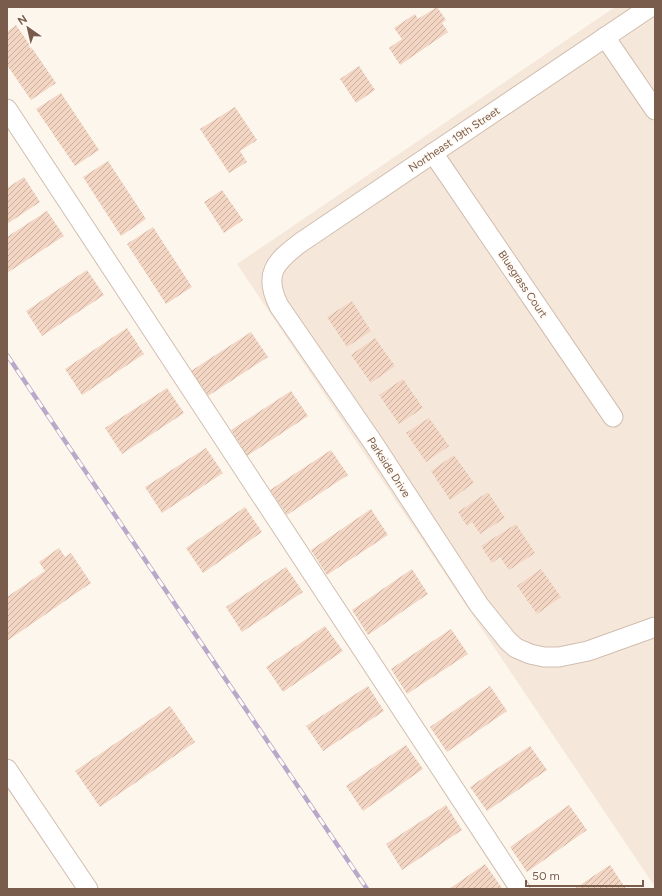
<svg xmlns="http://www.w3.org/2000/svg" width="662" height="896" viewBox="0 0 662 896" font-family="Figtree,sans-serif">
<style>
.residential{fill:#f5e8da}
.building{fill:url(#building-hatch)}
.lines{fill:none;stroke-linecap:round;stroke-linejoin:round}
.minor-casing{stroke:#d1beb0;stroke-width:21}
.minor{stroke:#fff;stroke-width:19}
.rail-casing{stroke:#b9a8c9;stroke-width:4.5}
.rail{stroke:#fffaf3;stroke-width:3;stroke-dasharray:9;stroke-linecap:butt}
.labels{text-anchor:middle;stroke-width:3;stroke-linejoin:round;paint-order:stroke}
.street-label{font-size:11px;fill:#7a5c4d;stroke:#fffaf3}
</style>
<defs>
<pattern id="building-hatch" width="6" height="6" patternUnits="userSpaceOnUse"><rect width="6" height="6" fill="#f3d5c3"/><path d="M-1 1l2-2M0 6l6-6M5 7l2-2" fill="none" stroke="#cab0a1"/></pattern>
</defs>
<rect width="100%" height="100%" fill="#fdf6ec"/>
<polygon class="residential" points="615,7 655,7 655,887 237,264"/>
<g class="building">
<polygon points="437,7 446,20 442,23 448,32 400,65 389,48 402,39 394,28 415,14 418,19"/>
<polygon points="16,25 56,83 31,100 7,65 7,32"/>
<polygon points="359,66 375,90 356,103 340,79"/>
<polygon points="61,93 99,150 75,166 36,109"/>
<polygon points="235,107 257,140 240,151 247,162 229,173 200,129"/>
<polygon points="108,161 146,219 121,236 83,177"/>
<polygon points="24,177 40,202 7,224 7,188"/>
<polygon points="222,190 243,220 224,233 204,202"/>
<polygon points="47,211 64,236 7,273 7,237"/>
<polygon points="153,227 192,287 166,304 127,244"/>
<polygon points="87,270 104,295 42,336 26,311"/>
<polygon points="352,301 371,331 347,347 327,317"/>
<polygon points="127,328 144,354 82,395 65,369"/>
<polygon points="251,332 268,357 208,396 191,371"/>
<polygon points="375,338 395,366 371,383 351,355"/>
<polygon points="403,379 423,408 399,424 379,395"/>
<polygon points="167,388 184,413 122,454 105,428"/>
<polygon points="291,391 308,416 247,456 231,430"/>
<polygon points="429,418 449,446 426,462 406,433"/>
<polygon points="206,448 223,473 162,513 145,487"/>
<polygon points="331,450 348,475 287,515 270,490"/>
<polygon points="454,455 474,483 450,500 431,471"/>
<polygon points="488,492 505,518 480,534 472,522 467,526 458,512"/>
<polygon points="245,507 262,532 203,573 186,548"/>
<polygon points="371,509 388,535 327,575 311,550"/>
<polygon points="516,524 535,553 509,570 500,557 492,563 481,546"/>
<polygon points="59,548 65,557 71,553 91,583 7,641 7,597 45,571 39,562"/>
<polygon points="286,567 303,592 242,632 226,607"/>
<polygon points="412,569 428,594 368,635 352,610"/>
<polygon points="541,569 561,597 537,614 517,586"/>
<polygon points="325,626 343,651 283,692 266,667"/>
<polygon points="451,629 468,654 407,694 391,669"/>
<polygon points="368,686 384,711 323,751 306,726"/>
<polygon points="490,686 507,711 447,752 430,727"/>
<polygon points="170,706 195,742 100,807 75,771"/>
<polygon points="406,745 423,769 363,811 346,786"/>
<polygon points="530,746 547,770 487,811 470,787"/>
<polygon points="446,805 462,830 402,870 386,844"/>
<polygon points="569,805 587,830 527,872 510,847"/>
<polygon points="485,864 502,888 449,889"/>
<polygon points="610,865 626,889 574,889"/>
</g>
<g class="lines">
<defs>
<g id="minor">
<path d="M 650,7 L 300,243 C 275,262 263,274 279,306 L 374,444 L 479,605 L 508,641 L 516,648 L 530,654 L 544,657 L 559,657 L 588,651 L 655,627"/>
<polyline points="605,37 655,110"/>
<polyline points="7,109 520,889"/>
<polyline points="433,153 613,417"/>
<polyline points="7,769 88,889"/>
</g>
</defs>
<use href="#minor" class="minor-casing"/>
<use href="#minor" class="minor"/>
<defs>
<polyline id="rail" points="7,355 367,889"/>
</defs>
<use href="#rail" class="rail-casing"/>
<use href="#rail" class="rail"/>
</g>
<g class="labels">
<g class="street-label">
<text transform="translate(454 139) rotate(-34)" y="4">Northeast 19th Street</text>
<text transform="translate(523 284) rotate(56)" y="4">Bluegrass Court</text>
<text transform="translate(389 467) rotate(57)" y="4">Parkside Drive</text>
</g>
</g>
<rect width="662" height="896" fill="none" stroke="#7a5c4d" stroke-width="16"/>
<g transform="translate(28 28) rotate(326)" stroke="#fffaf3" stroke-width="3" paint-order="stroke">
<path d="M0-3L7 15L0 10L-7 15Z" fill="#7a5c4d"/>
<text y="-6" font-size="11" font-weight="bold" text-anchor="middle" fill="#7a5c4d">N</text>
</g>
<path d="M526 880v6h117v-6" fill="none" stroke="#7a5c4d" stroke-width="2"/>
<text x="532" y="880" font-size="12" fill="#7a5c4d" stroke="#fffaf3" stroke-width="3" paint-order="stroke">50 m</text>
</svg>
